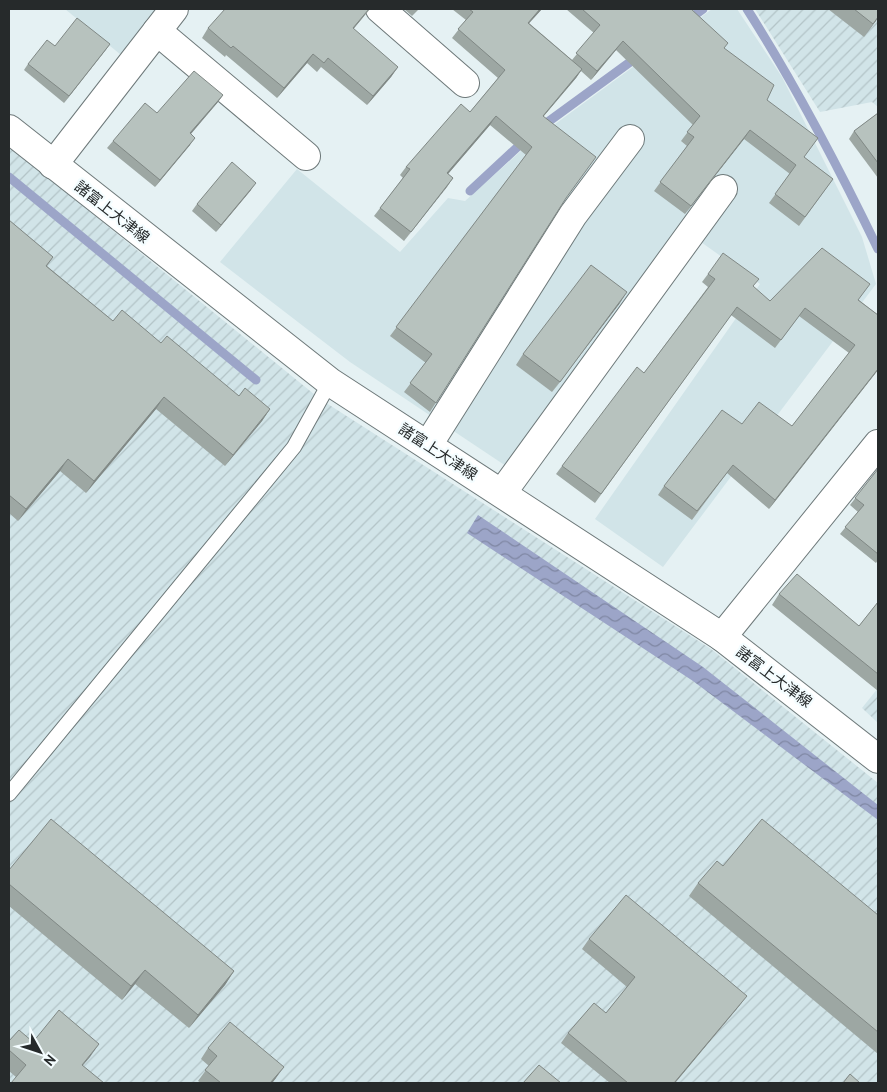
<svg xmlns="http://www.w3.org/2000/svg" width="887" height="1092" viewBox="0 0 887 1092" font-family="'PT Sans','Noto Sans JP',sans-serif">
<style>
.built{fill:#d1e4e8}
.industrial{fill:url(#industrial-furrows)}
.water{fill:url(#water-waves)}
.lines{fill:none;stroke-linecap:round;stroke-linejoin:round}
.stream{stroke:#9ca5c8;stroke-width:9}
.lane-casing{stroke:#6e797a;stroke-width:16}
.street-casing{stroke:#6e797a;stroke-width:30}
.secondary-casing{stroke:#6e797a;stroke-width:30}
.lane{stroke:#fff;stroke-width:14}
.street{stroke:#fff;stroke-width:28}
.secondary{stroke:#fff;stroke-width:28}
.wall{fill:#9da7a3}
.shaded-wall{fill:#808885}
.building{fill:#b7c2be;stroke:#808885}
.labels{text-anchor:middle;stroke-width:4.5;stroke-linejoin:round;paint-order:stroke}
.street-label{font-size:15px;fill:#262a2b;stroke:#f4fdff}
</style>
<defs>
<pattern id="industrial-furrows" width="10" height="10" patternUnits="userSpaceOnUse" patternTransform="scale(1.25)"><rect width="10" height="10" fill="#d1e4e8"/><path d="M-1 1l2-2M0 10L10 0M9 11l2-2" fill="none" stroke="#b3c4c7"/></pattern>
<pattern id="water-waves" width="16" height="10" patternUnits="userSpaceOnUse" patternTransform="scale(1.25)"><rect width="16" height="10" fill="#9ca5c8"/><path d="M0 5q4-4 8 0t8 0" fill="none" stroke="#7f87a3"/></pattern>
</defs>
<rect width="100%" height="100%" fill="#e5f1f3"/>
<g class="built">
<polygon points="65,9 166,9 126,59"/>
<polygon points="712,9 737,9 782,77 862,237 876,284 663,567 595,519 760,284 684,230 509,468 350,362 220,262 297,169 400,252 448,198 465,201 532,141"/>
</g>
<g class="industrial">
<polygon points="755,9 878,9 878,107 872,102 820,112"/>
<polygon points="9,146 320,399 711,649 878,783 878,1083 9,1083"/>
<polygon points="878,688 878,723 862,708"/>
</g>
<polygon class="water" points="478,515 703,667 878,805 878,820 693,681 467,533"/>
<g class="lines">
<g class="stream">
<path d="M 747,9 C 796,86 838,166 878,249"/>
<polyline points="688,20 703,9"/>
<polyline points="541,127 637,57"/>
<polyline points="9,177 256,380"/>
<polyline points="470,191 525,140"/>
</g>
<defs>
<polyline id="lane" points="9,794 294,447 330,382"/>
<g id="street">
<polyline points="380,9 465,83"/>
<polyline points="157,31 306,156"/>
<polyline points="53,165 174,9"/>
<polyline points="428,445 573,215 630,139"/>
<polyline points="502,493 723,189"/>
<polyline points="722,637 878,444"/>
</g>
<polyline id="secondary" points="9,129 330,382 722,637 878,759"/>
</defs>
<use href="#lane" class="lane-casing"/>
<use href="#street" class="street-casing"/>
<use href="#secondary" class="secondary-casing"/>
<use href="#lane" class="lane"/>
<use href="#street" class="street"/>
<use href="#secondary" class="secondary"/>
</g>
<g class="wall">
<polygon points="370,9 353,29 398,67 391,77 367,105 321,67 317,72 307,63 277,98 226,55 225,57 202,38 208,28"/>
<polygon points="404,9 419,9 412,16"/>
<polygon points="452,9 542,9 529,23 572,60 594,33 566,9 691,9 767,100 804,157 833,179 799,226 769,203 790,174 744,139 685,214 654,191 687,146 681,141 693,125 616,50 591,80 581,71 576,78 543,117 564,201 430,412 404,392 426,363 390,336 526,155 490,125 448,174 453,178 404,241 374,216 403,178 400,175 406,167 470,112 498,78 452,38 466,20"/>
<polygon points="828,9 878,9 878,18 864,37"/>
<polygon points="110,44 64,103 24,70 28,64 55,46"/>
<polygon points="223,95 218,102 190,134 190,145 155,187 107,148 113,141 157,113"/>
<polygon points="878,113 878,178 849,139 854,131"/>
<polygon points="251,190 216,232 192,211 197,204"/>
<polygon points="9,220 53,257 47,266 113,321 161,343 239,396 270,409 262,421 225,466 156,409 86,493 60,471 18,521 9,513"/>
<polygon points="708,274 753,287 770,301 859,300 878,315 878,370 769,509 727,473 692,520 658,495 664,486 742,424 792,426 849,353 799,316 775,348 731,315 595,503 556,474 562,466 644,373 708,287 702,282"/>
<polygon points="620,303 552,392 516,365 523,354"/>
<polygon points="878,469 878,560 876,563 840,534 858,512 850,505"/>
<polygon points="779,594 859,626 878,602 878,691 772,605"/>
<polygon points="723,866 878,915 878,1054 689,896 698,883"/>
<polygon points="9,870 234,971 225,985 189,1028 135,984 122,1000 9,906"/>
<polygon points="589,939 740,1005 675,1083 610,1083 561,1043 568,1033 606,1013 627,987 582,949"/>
<polygon points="9,1041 33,1042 90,1057 16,1077 9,1071"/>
<polygon points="208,1048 276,1078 272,1083 201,1083 198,1081 209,1066 201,1059"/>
</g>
<g class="shaded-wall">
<polygon points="370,9 365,15 346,38 353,28"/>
<polygon points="540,9 542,9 522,31 528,23"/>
<polygon points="878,17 878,18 864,37 873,24"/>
<polygon points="623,41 616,50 591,80 597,71"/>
<polygon points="110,44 105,51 64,103 69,96"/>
<polygon points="313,54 307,63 277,98 284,88"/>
<polygon points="398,67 391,77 367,105 373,96"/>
<polygon points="582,69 576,78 536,125 543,116"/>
<polygon points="223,95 218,102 185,141 190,133"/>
<polygon points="496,116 490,125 441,182 447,173"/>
<polygon points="750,130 744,139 685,214 691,206"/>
<polygon points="195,138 190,145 155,187 160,180"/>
<polygon points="453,178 447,187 404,241"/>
<polygon points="256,183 251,190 216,232 221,225"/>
<polygon points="627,292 620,303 552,392 560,382"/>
<polygon points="878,369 878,370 769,509 775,500"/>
<polygon points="164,397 156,409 86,493 94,481"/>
<polygon points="270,409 262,421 225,466 233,455"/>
<polygon points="68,459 60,471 18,521 26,509"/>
<polygon points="145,970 135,984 122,1000 131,986"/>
<polygon points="234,971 225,985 189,1028 198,1015"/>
<polygon points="747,996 740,1005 675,1083 674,1083"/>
<polygon points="99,1044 90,1057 72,1078 82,1065"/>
<polygon points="284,1067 276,1078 272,1083 270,1083"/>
</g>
<g class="building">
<polygon points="225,9 369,9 353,28 398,67 373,96 328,58 324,63 313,54 284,88 233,46 231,48 208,28"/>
<polygon points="469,9 540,9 528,23 582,69 543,116 596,157 566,198 436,403 410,383 432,354 396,327 532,147 496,116 447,173 453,178 411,232 380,208 410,169 406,167 461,104 470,112 505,70 458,29 473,12"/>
<polygon points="582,9 691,9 728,43 724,48 774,85 767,100 818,138 804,157 833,179 805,217 775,194 796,165 750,130 691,206 660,182 694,137 687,132 700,116 623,41 597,71 576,53 600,25"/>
<polygon points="854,9 878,9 878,17 873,24"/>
<polygon points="77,18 110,44 69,96 28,64 47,40 55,46"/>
<polygon points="194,71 223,95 190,133 195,138 160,180 113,141 145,103 157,113"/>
<polygon points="878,113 878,163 854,131"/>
<polygon points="232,162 256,183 221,225 197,204"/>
<polygon points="9,220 53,257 46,266 113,321 122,310 161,343 167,336 239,396 245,388 270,409 233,455 164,397 94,481 68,459 26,509 9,495"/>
<polygon points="822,248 870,284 858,300 878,315 878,369 775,500 733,465 697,511 664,486 722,410 742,424 759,402 792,426 855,345 805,308 781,340 737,307 601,494 562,466 637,367 644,373 715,279 708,274 723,253 759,279 753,286 770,301"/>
<polygon points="591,265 627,292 560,382 523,354"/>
<polygon points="878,469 878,554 845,527 864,505 855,498"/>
<polygon points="797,574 859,626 878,602 878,674 779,594"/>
<polygon points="51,819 234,971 198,1015 145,970 131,986 9,884 9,870"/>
<polygon points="762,819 878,915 878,1032 698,883 717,861 723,866"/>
<polygon points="626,895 747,996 674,1083 628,1083 568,1033 594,1003 606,1013 635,977 589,939"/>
<polygon points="59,1010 99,1044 82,1065 104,1083 11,1083 26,1065 9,1050 9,1041 19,1030 33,1042"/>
<polygon points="230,1022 284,1067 270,1083 221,1083 205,1070 217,1056 208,1048"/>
<polygon points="539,1065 561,1083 523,1083"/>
<polygon points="850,1074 860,1083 843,1083"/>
</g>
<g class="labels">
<g class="street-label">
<text transform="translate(112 212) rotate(38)" y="5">諸富上大津線</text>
<text transform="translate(438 452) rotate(33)" y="5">諸富上大津線</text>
<text transform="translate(774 677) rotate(37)" y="5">諸富上大津線</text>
</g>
</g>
<rect width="887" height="1092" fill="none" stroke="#262a2b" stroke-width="20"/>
<g transform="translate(40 1052) rotate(130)" stroke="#f4fdff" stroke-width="4" paint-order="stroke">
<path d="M0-4L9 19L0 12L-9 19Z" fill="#262a2b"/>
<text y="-8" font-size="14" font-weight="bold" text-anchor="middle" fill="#262a2b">N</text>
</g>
</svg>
